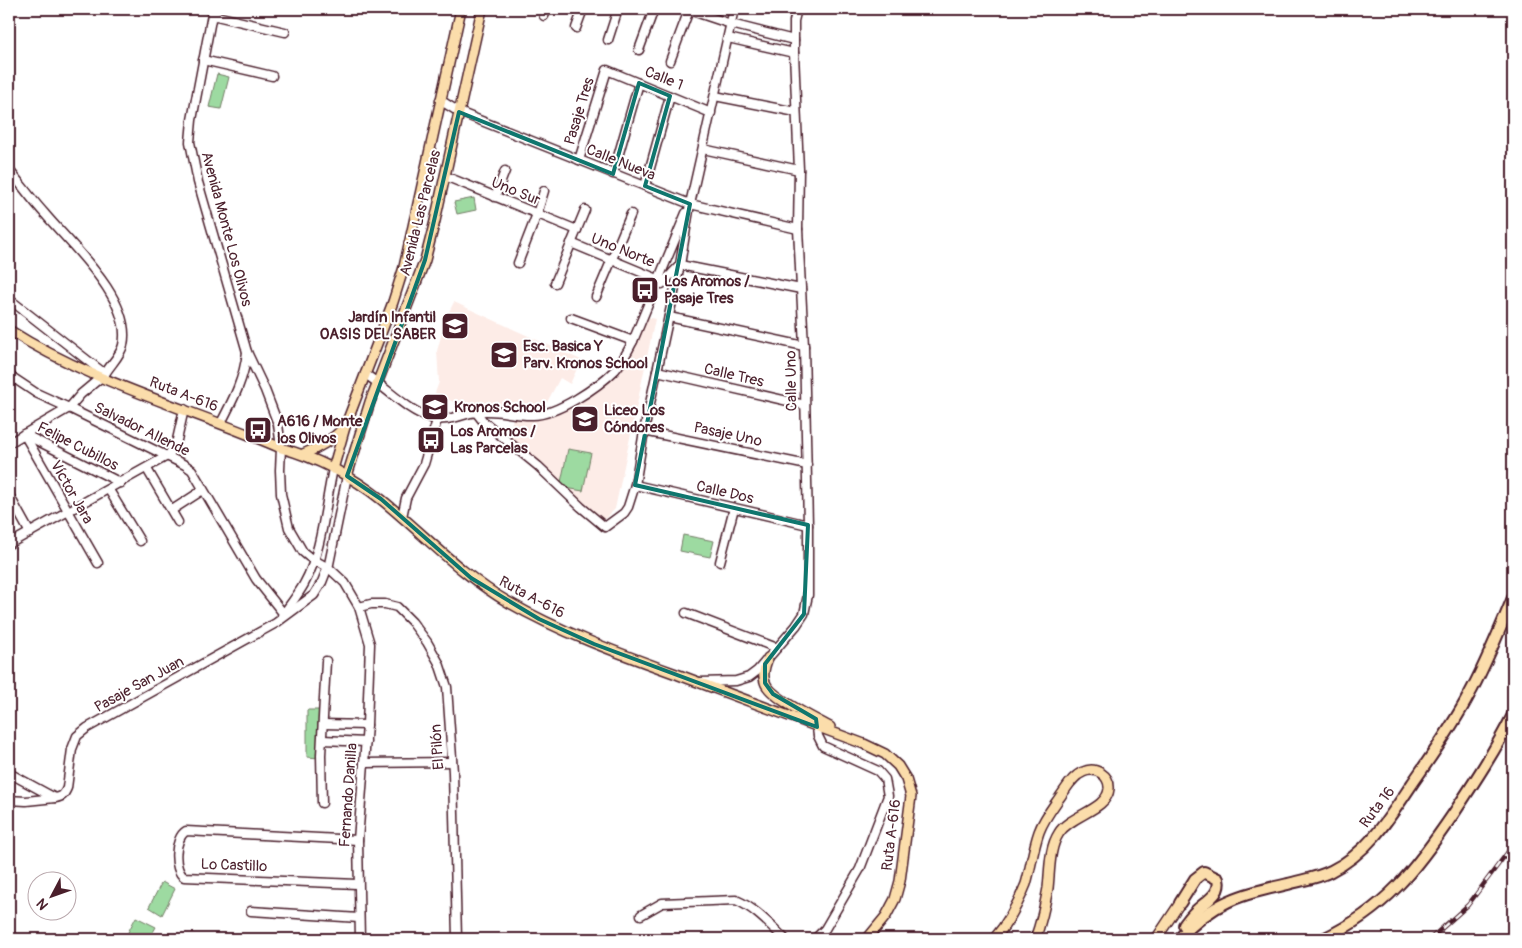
<svg xmlns="http://www.w3.org/2000/svg" width="1522" height="948" viewBox="0 0 1522 948" font-family="Pangolin,sans-serif">
<style>
.built{fill:#fdece7}
.green{fill:#9ddaa1;stroke:#747c66}
.lines{fill:none;stroke-linecap:round;stroke-linejoin:round}
.minor-casing{stroke:#4a1f2b;stroke-width:11}
.major-casing{stroke:#4a1f2b;stroke-width:12}
.highway-casing{stroke:#4a1f2b;stroke-width:14}
.minor{stroke:#fff;stroke-width:8}
.major{stroke:#fbddab;stroke-width:9}
.highway{stroke:#fbddab;stroke-width:10}
.rail-casing{stroke:#4a1f2b;stroke-width:4.5}
.rail{stroke:#fff;stroke-width:2.5;stroke-dasharray:8;stroke-linecap:butt}
.marked{fill:none;stroke:#0f766e;stroke-width:4;stroke-linejoin:round}
.labels{text-anchor:middle;stroke-width:4;stroke-linejoin:round;paint-order:stroke}
.street-label{font-size:15px;fill:#4a1f2b;stroke:#fff}
.poi-label{font-size:15px;font-weight:bold;fill:#4a1f2b;stroke:#fff;text-anchor:start}
</style>
<rect width="100%" height="100%" fill="#fff"/>
<filter id="ink" filterUnits="userSpaceOnUse"><feTurbulence type="fractalNoise" baseFrequency=".02" numOctaves="2"/><feDisplacementMap in="SourceGraphic" scale="10" xChannelSelector="R" yChannelSelector="G"/><feConvolveMatrix kernelMatrix="1 2 1 2 8 2 1 2 1" color-interpolation-filters="sRGB"/></filter>
<g filter="url(#ink)">
<g class="built">
<polygon points="454,302 581,360 570,384 560,378 545,406 535,408 483,405 466,408 435,393 439,382 437,351 446,318"/>
<polygon points="647,317 655,319 615,509 603,521 508,442 513,418 530,420 556,414 569,407 623,368 635,347"/>
</g>
<g class="green">
<polygon points="217,74 229,77 221,109 209,107"/>
<polygon points="474,198 476,210 457,214 454,202"/>
<polygon points="568,449 591,453 583,491 560,487"/>
<polygon points="683,535 714,541 710,557 680,551"/>
<polygon points="307,710 320,710 319,758 307,757"/>
<polygon points="162,882 175,889 162,915 149,907"/>
<polygon points="136,917 156,927 149,939 127,939 125,938"/>
</g>
<g class="lines">
<defs>
<g id="minor">
<path d="M 213,9 L 192,120 L 190,142 L 198,182 L 247,352 C 244,379 234,398 221,423"/>
<polyline points="686,9 731,24 794,40"/>
<polyline points="212,15 285,32"/>
<polyline points="544,16 547,9"/>
<polyline points="576,28 583,9"/>
<polyline points="728,38 794,53"/>
<polyline points="608,40 618,9"/>
<polyline points="639,50 654,9"/>
<polyline points="203,60 272,76"/>
<polyline points="670,61 689,10"/>
<polyline points="715,96 796,112"/>
<polyline points="440,100 459,112 690,204 798,229"/>
<polyline points="703,149 799,170"/>
<polyline points="579,160 607,70 711,113"/>
<path d="M 9,170 C 21,184 32,200 45,214 C 71,245 133,300 123,345 C 121,355 110,365 105,374"/>
<polyline points="613,174 639,83"/>
<polyline points="445,176 577,230"/>
<polyline points="645,186 670,96"/>
<polyline points="495,197 505,171"/>
<polyline points="571,243 665,282"/>
<polyline points="518,263 537,214 544,191"/>
<polyline points="680,265 801,289"/>
<polyline points="555,283 585,210"/>
<polyline points="662,284 680,265"/>
<polyline points="596,297 631,214"/>
<polyline points="9,299 105,374 81,394 69,408 36,393 9,375"/>
<polyline points="669,317 804,346"/>
<polyline points="571,318 633,341"/>
<polyline points="247,352 265,390 278,424 281,448 280,470 281,494 289,528 303,552 309,557 330,569 345,583 359,607 370,644 367,725 358,840 360,939"/>
<polyline points="657,371 805,405"/>
<path d="M 365,374 C 387,388 407,411 431,418 C 446,423 462,414 476,412 C 495,408 514,416 533,415 C 557,415 598,387 615,370 C 623,361 628,351 633,341 L 686,213"/>
<polyline points="476,412 483,421 538,466 581,507 605,527 624,513 628,507 635,485 644,431 680,265 690,204 734,9"/>
<polyline points="644,431 807,465"/>
<polyline points="24,434 98,563"/>
<polyline points="24,434 121,483"/>
<polyline points="9,443 69,408 185,465 192,470 256,579 283,613"/>
<polyline points="147,469 178,522"/>
<polyline points="635,485 808,525"/>
<polyline points="109,490 140,541"/>
<polyline points="9,495 30,533"/>
<polyline points="172,510 203,490"/>
<polyline points="402,517 406,498 424,464 437,420"/>
<polyline points="9,544 169,455 177,440 184,409"/>
<polyline points="720,562 734,508"/>
<polyline points="359,607 371,604 385,604 397,607 412,622 427,642 439,663 447,687 453,772 457,939"/>
<polyline points="686,613 777,648"/>
<path d="M 282,616 C 289,606 298,595 304,584 C 322,552 325,505 333,469"/>
<polyline points="700,682 736,681 749,677 757,671 796,626 804,614 808,595 808,525 804,346 798,229 799,170 794,53 794,21 797,9"/>
<polyline points="323,724 367,725"/>
<polyline points="323,740 366,742"/>
<polyline points="364,763 452,762"/>
<path d="M 9,773 L 55,798 C 62,797 64,795 67,788 L 72,749 L 77,736 L 87,728 L 276,623 L 314,595 L 322,582 L 329,564 L 347,476"/>
<polyline points="9,800 26,801 55,798"/>
<polyline points="322,803 321,755 326,661"/>
<path d="M 357,884 L 184,877 C 173,870 174,838 186,831 L 358,840"/>
<polyline points="251,911 359,918"/>
<path d="M 641,915 L 662,903 L 736,900 C 755,908 770,925 785,939"/>
<polyline points="815,939 825,929 860,869 888,796 885,779 878,771 823,746 818,736 816,722"/>
</g>
<g id="major">
<path d="M 9,330 C 92,383 191,409 281,448 C 317,458 353,477 382,500 C 424,534 461,575 508,602 C 562,633 621,654 679,675 C 740,698 802,721 864,744 L 885,754 L 898,766 L 906,779 L 911,796 L 900,881 L 895,899 L 886,916 L 867,939"/>
<path d="M 303,454 C 319,448 332,440 345,427"/>
<polyline points="333,469 345,427 393,302 404,267 461,9"/>
<polyline points="347,476 370,402 425,260 435,221 482,9"/>
<path d="M 768,658 C 765,665 762,674 765,682 C 769,697 815,719 830,727"/>
<path d="M 994,939 C 1008,923 1018,904 1026,884 C 1031,867 1033,849 1039,832 C 1044,818 1054,806 1062,794 C 1068,786 1073,776 1083,772 C 1095,766 1110,775 1109,789 C 1107,810 1070,815 1059,833 C 1049,848 1050,870 1048,888 C 1045,905 1041,923 1035,939"/>
<polyline points="1156,939 1180,903"/>
</g>
<g id="highway">
<path d="M 1180,903 L 1195,879 L 1204,872 L 1218,879 C 1222,894 1206,901 1197,910 C 1192,914 1188,920 1184,925"/>
<path d="M 1179,939 C 1213,901 1240,895 1288,884 C 1302,880 1318,878 1331,871 C 1368,853 1390,817 1412,784 C 1432,755 1453,726 1469,695 C 1486,664 1499,631 1513,598"/>
<path d="M 1323,939 C 1386,909 1416,869 1454,813 C 1475,781 1496,749 1513,715"/>
</g>
</defs>
<use href="#minor" class="minor-casing"/>
<use href="#major" class="major-casing"/>
<use href="#highway" class="highway-casing"/>
<use href="#minor" class="minor"/>
<use href="#major" class="major"/>
<use href="#highway" class="highway"/>
<defs>
<polyline id="rail" points="1430,939 1468,905 1513,845"/>
</defs>
<use href="#rail" class="rail-casing"/>
<use href="#rail" class="rail"/>
</g>
</g>
<path class="marked" d="M 639,83 L 670,96 L 645,186 L 690,204 L 635,485 L 808,525 L 804,614 L 765,664 L 765,683 L 773,694 L 816,719 L 817,727 L 594,644 L 539,619 L 471,578 L 381,499 L 347,476 L 425,260 L 459,112 L 613,174 Z"/>
<defs>
<symbol id="bus-square" viewBox="-11 -11 22 22"><rect x="-9" y="-9" width="18" height="18" rx="4" fill="#4a1f2b" stroke="#fff"/><path d="M-5-6H5V4H4V6H2V4H-2V6H-4V4H-5ZM-3.5-4V0h7V-4ZM-3.5 1.2v1.5H-2V1.2ZM2 1.2v1.5H3.5V1.2Z" fill="#fff"/></symbol>
<symbol id="school-square" viewBox="-11 -11 22 22"><rect x="-9" y="-9" width="18" height="18" rx="4" fill="#4a1f2b" stroke="#fff"/><path d="M0-5L7-2L0 1L-7-2ZM-4 1L0 2.5L4 1V4Q0 6-4 4Z" fill="#fff"/></symbol>
</defs>
<g fill-rule="evenodd">
<use href="#bus-square" x="629" y="274" width="32" height="32"/>
<use href="#school-square" x="439" y="310" width="32" height="32"/>
<use href="#school-square" x="488" y="339" width="32" height="32"/>
<use href="#school-square" x="419" y="391" width="32" height="32"/>
<use href="#school-square" x="569" y="403" width="32" height="32"/>
<use href="#bus-square" x="242" y="414" width="32" height="32"/>
<use href="#bus-square" x="415" y="424" width="32" height="32"/>
</g>
<g class="labels">
<g class="street-label">
<text transform="translate(664 78) rotate(22)" y="5">Calle 1</text>
<text transform="translate(579 111) rotate(-73)" y="5">Pasaje Tres</text>
<text transform="translate(621 162) rotate(22)" y="5">Calle Nueva</text>
<text transform="translate(516 191) rotate(22)" y="5">Uno Sur</text>
<text transform="translate(420 213) rotate(-76)" y="5">Avenida Las Parcelas</text>
<text transform="translate(227 229) rotate(75)" y="5">Avenida Monte Los Olivos</text>
<text transform="translate(623 250) rotate(22)" y="5">Uno Norte</text>
<text transform="translate(734 375) rotate(13)" y="5">Calle Tres</text>
<text transform="translate(791 381) rotate(-91)" y="5">Calle Uno</text>
<text transform="translate(184 394) rotate(21)" y="5">Ruta A-616</text>
<text transform="translate(142 429) rotate(26)" y="5">Salvador Allende</text>
<text transform="translate(728 434) rotate(12)" y="5">Pasaje Uno</text>
<text transform="translate(78 446) rotate(27)" y="5">Felipe Cubillos</text>
<text transform="translate(72 492) rotate(60)" y="5">Víctor Jara</text>
<text transform="translate(725 492) rotate(13)" y="5">Calle Dos</text>
<text transform="translate(532 597) rotate(28)" y="5">Ruta A-616</text>
<text transform="translate(139 684) rotate(-29)" y="5">Pasaje San Juan</text>
<text transform="translate(437 747) rotate(-94)" y="5">El Pilón</text>
<text transform="translate(348 795) rotate(-86)" y="5">Fernando Danilla</text>
<text transform="translate(1377 807) rotate(-53)" y="5">Ruta 16</text>
<text transform="translate(891 835) rotate(-83)" y="5">Ruta A-616</text>
<text transform="translate(234 865) rotate(2)" y="5">Lo Castillo</text>
</g>
<g class="poi-label">
<text x="664" y="286">Los Aromos /<tspan x="664" dy="17">Pasaje Tres</tspan></text>
<text x="436" y="322" text-anchor="end">Jardín Infantil<tspan x="436" dy="17">OASIS DEL SABER</tspan></text>
<text x="523" y="351">Esc. Basica Y<tspan x="523" dy="17">Parv. Kronos School</tspan></text>
<text x="454" y="412">Kronos School</text>
<text x="604" y="415">Liceo Los<tspan x="604" dy="17">Cóndores</tspan></text>
<text x="277" y="426">A616 / Monte<tspan x="277" dy="17">los Olivos</tspan></text>
<text x="450" y="436">Los Aromos /<tspan x="450" dy="17">Las Parcelas</tspan></text>
</g>
</g>
<rect width="1522" height="948" fill="none" stroke="#fff" stroke-width="30"/>
<rect x="15" y="15" width="1492" height="918" fill="none" stroke="#4a1f2b" stroke-width="2" filter="url(#ink)"/>
<g transform="translate(52 896) rotate(229)"><circle r="24" fill="#ffffff" stroke="#b7a5aa"/>
<path d="M0-4L9 19L0 12L-9 19Z" fill="#4a1f2b"/>
<text y="-8" font-size="14" font-weight="bold" text-anchor="middle" fill="#4a1f2b">N</text>
</g>
</svg>
